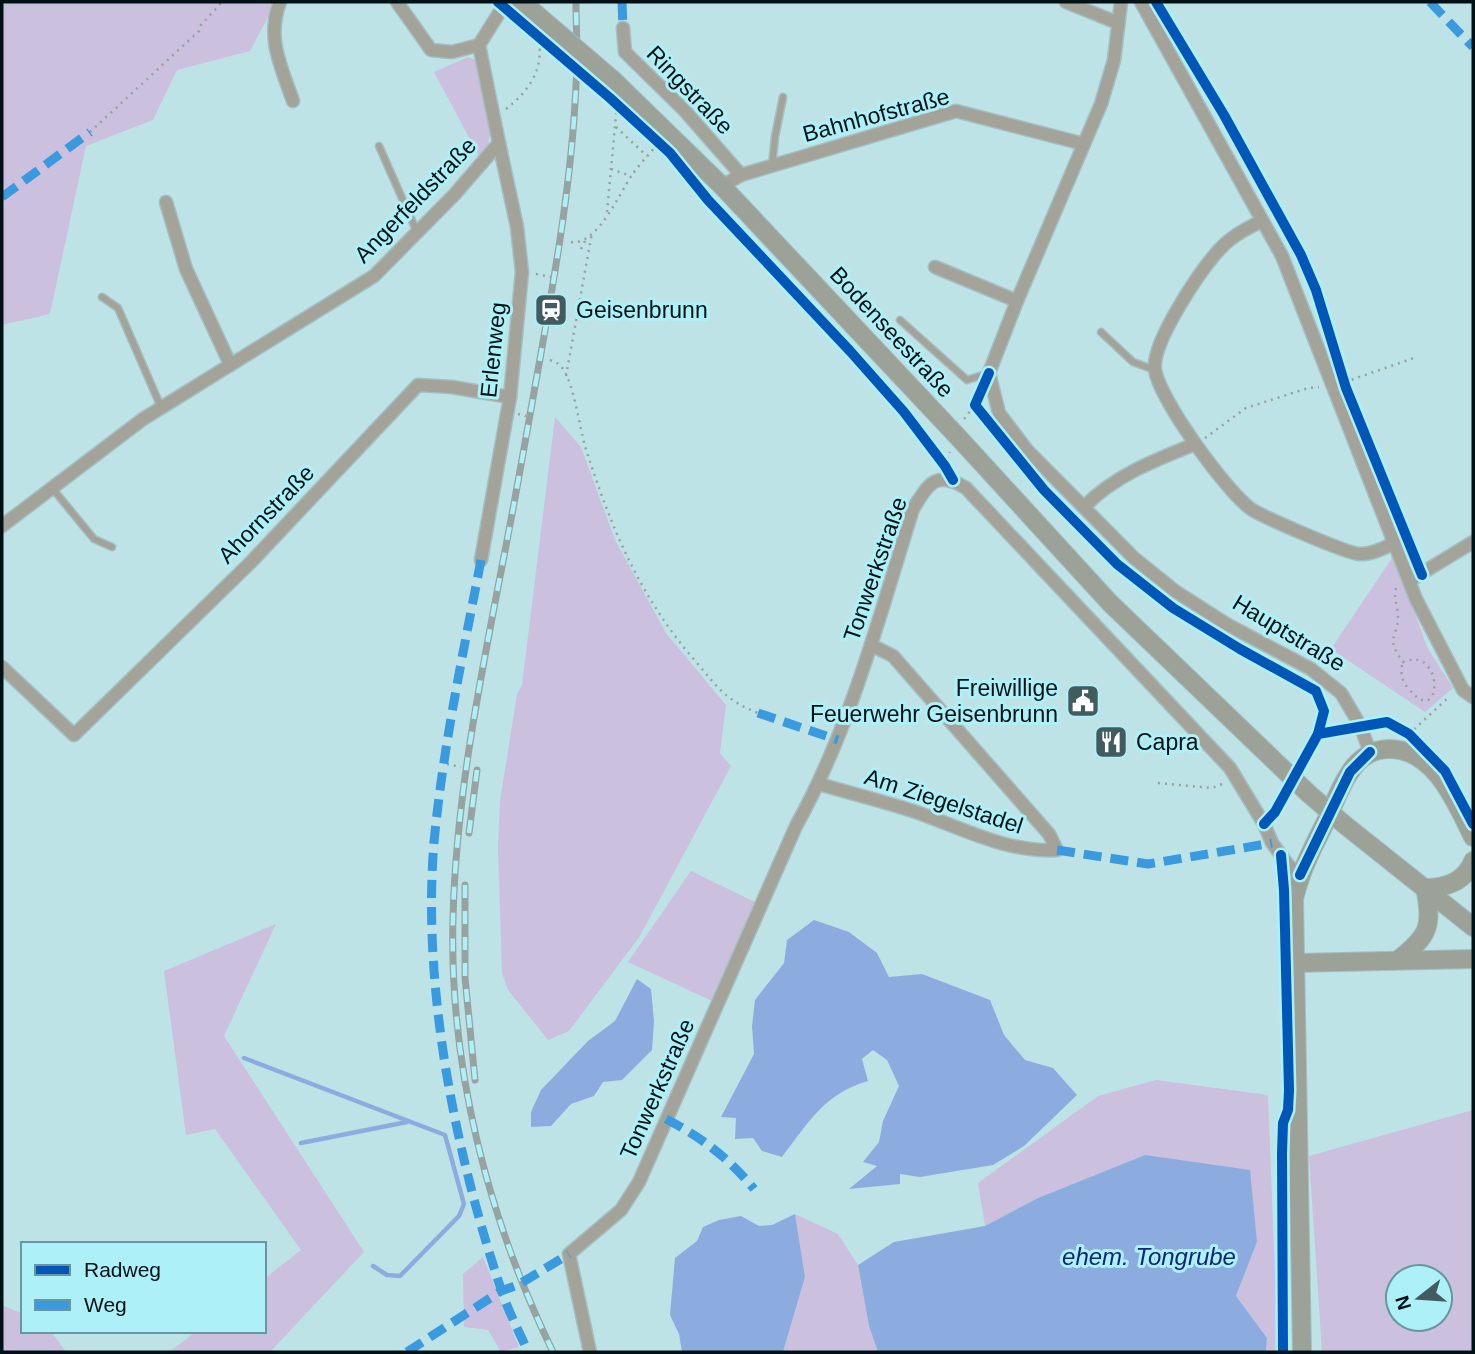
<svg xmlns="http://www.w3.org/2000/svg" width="1475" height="1354" viewBox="0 0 1475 1354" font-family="Helvetica,sans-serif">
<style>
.green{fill:#cbc0de;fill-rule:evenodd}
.water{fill:#8cace0}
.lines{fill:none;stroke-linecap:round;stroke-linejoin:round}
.stream{stroke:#8cace0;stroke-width:4.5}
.lane-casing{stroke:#a3bfc2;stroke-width:9}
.street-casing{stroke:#a3bfc2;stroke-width:15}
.secondary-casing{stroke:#a3bfc2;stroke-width:20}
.path{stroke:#97a2a0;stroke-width:2.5;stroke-dasharray:2 5;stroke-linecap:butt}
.lane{stroke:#a3a39a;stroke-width:6}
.street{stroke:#a3a39a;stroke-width:12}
.secondary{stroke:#9da299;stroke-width:18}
.rail-casing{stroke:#97a3a0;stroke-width:7}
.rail{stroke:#adf0f8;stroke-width:4.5;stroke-dasharray:13;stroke-linecap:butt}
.secondary-bridge-casing{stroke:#a3bfc2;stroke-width:20;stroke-linecap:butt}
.secondary-bridge{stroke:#9da299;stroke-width:18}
.quiet{stroke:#399adf;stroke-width:9;stroke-dasharray:18 9;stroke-linecap:butt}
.cycleway-casing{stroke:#adf0f8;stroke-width:15}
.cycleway{stroke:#0057b8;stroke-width:10}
.labels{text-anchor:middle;stroke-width:6;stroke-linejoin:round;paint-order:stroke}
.street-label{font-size:23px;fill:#001215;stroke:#adf0f8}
.poi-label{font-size:23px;fill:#001215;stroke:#adf0f8;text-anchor:start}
.water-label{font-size:24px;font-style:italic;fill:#102779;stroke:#adf0f8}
</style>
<rect width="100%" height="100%" fill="#bee3e7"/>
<g class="green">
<polygon points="2,2 276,2 250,51 177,70 153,120 86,146 50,314 2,325"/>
<polygon points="468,57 476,60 480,67 490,134 488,145 480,158 434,72"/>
<polygon points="555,417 581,447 615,540 666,633 726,705 720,753 731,766 640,936 569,1031 548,1040 508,990 502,973 498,848 500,801 517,694 522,685"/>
<polygon points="1394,555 1427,647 1453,688 1425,712 1331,649"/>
<polygon points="691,871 755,902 712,1001 628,962"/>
<polygon points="276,924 224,1036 364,1252 270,1352 169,1352 197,1331 264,1331 264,1279 301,1250 215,1129 186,1135 164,971"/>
<polygon points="1156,1080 1268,1095 1278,1352 1266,1352 1267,1338 1236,1296 1257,1242 1145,1155 1038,1198 985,1226 978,1183 1098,1096"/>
<path d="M 1473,1110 L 1473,1352 L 1322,1352 L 1309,1156 ZM 1398,1277 L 1440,1277 L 1440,1319 L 1398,1319 Z"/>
<polygon points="795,1214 838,1234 858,1265 869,1326 878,1352 783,1352 805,1277"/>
<polygon points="483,1257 519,1347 501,1352 488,1330 464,1327 463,1274"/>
<polygon points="2,1305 23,1314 23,1331 51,1331 66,1352 2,1352"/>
</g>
<g class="water">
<path d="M 814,920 L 849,932 L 877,953 L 889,977 L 922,974 L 990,1000 L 1004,1035 L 1025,1060 L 1053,1068 L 1077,1095 L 1024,1146 L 993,1165 L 920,1177 L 900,1174 L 900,1184 L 849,1189 L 877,1166 L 863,1162 L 879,1142 L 883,1121 L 899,1086 L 887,1060 L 873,1050 L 862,1059 L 868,1081 C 824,1094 809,1122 782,1157 L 762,1151 L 753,1138 L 735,1139 L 736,1118 L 721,1117 L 754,1054 L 752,1026 L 755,1000 L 784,963 L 787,940 Z"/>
<polygon points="637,979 651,989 654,1021 652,1050 622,1080 603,1082 594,1096 571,1104 551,1126 531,1127 531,1112 541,1090 588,1041 615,1021"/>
<polygon points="1145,1155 1250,1170 1257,1242 1236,1296 1267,1338 1266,1352 878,1352 869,1326 858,1265 894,1242 985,1226 1038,1198"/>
<polygon points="795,1214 805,1277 783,1352 682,1352 679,1334 670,1315 675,1258 697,1241 703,1227 719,1220 741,1216 759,1226 772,1225"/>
</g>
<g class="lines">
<g class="stream">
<polyline points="244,1058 445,1135 464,1204 459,1216 400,1276 387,1275 373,1266"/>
<polyline points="301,1143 407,1122"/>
</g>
<defs>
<g id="lane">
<polyline points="379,146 417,232"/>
<polyline points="772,166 775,137 783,97"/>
<polyline points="102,297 118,308 161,407"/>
<polyline points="900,320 967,380 989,373"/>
<polyline points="1101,332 1133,362 1155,370"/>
<polyline points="52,488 94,539 112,547"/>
</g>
<g id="street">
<path d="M 280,2 C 266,38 281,66 293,101"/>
<polyline points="397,2 431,50 452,52 479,45"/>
<polyline points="1066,2 1118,23"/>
<polyline points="1121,2 1114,60 1101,104 1017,301 989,373 999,413 1027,450 1134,558 1175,591 1228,625 1311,669 1341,693 1360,725 1370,752"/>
<polyline points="1141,2 1282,256 1416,599 1463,690 1473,697"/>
<polyline points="623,28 625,52 685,111 741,175"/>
<polyline points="722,186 741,175 956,111 1084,144"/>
<polyline points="166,202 186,269 230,364"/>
<path d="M 1262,221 C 1247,228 1230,237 1219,250 C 1200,271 1151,343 1155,370 C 1160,400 1226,491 1251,509 C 1263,517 1346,553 1359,554 C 1371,555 1384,548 1394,543"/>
<polyline points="935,267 1017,301"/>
<path d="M 1084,507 C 1114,476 1155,460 1195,444"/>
<polyline points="2,526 143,419 374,276 455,194 499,143 479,45 506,2"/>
<polyline points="481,560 510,397 522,272 517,227 499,143"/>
<polyline points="1409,581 1473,542"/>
<polyline points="2,667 74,735 251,562 418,385 452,387 510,397"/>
<path d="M 819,784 C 850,793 882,801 913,811 C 960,827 1006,853 1057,850 L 1049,834 L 893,656 L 871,645"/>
<path d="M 590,1352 L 569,1254 L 621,1210 L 639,1182 L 796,826 C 851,727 879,617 913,509 C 929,483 936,470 966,488 L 1230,768 L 1264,824 L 1272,843 L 1289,866 L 1300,875"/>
</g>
<g id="secondary">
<polyline points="521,2 535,13"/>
<polyline points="612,79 722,186 958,437 1110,603 1308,793"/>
<polyline points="1345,825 1473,927"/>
<path d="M 1425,888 C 1445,888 1465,882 1473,861"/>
<path d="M 1398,960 C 1429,936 1433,926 1425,888"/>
<polyline points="1296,963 1473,959"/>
<path d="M 1302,1352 L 1294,899 C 1301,869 1315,843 1329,815 C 1335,801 1341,785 1350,772 C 1359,758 1373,749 1389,749 C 1435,749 1456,803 1473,837"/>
</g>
</defs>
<use href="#lane" class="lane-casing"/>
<use href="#street" class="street-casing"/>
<use href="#secondary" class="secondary-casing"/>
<g class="path">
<path d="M 506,109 C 530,90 545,68 538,37"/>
<polyline points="616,127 647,156"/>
<polyline points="90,132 199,31 201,25 222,2"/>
<polyline points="611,169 631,176"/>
<polyline points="607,212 617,104"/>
<path d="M 571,242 C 597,246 619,194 632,175 C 639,165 648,155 657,145"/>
<polyline points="581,249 586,239"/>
<polyline points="536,274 551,277"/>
<path d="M 550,360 C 556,362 560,364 563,369 C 574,385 579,425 585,446 C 611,528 640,598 697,663 C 718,688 727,701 758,713"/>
<polyline points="566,376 592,233"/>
<polyline points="1345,382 1414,358"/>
<polyline points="518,414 526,416"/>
<polyline points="964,419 975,405"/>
<polyline points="1205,438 1246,408 1308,388 1319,387"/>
<polyline points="945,466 950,452"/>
<path d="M 1396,588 C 1393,598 1398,607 1398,617 C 1397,640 1385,637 1403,662 C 1445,644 1443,732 1408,688 C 1401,680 1400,671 1403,662"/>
<polyline points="1409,734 1450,696"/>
<polyline points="447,764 461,767"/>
<polyline points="1158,783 1212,788 1222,784"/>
</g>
<use href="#lane" class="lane"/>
<use href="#street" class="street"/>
<use href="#secondary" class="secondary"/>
<defs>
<g id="rail">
<polyline points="469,833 477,770"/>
<polyline points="465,885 465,978 475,1080"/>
<path d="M 553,1352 C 488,1218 449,1068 453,918 C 456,796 481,676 504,556 C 517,490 528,425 540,359 C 556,268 572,177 576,85 C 578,57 576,29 576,2"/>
</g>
</defs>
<use href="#rail" class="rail-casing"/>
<use href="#rail" class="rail"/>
<defs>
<g id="secondary-bridge">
<polyline points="535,13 612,79"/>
<polyline points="1308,793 1345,825"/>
</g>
</defs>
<use href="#secondary-bridge" class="secondary-bridge-casing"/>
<use href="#secondary-bridge" class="secondary-bridge"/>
<g class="quiet">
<polyline points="622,2 623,28"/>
<polyline points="1430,2 1473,47"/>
<polyline points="2,197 90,132"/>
<path d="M 481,560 C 463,654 443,747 434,842 C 422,987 455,1152 501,1289 C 508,1311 519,1331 528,1352"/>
<polyline points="758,713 838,740"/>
<polyline points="1057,850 1148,864 1272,843"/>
<path d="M 666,1119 C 701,1137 729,1158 754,1189"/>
<polyline points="407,1352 501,1291 518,1285 569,1254"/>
</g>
<defs>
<g id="cycleway">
<polyline points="498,2 610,98 670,153 708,200 850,351 904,412 945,466 953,480"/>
<polyline points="1156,2 1224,115 1301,255 1316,290 1346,388 1422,575"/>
<polyline points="989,373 975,405 1044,490 1117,564 1173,608 1240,649 1316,691 1324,711 1318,734"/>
<polyline points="1264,824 1275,812 1318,734 1387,722 1409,734 1445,771 1473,824"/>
<polyline points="1281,855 1284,890 1289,1090 1288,1110 1283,1123 1282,1153 1283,1352"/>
<polyline points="1300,875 1350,772 1370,752"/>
</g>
</defs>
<use href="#cycleway" class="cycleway-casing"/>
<use href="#cycleway" class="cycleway"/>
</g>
<defs>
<symbol id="station-square" viewBox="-11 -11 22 22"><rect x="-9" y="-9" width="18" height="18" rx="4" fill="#425b5e" stroke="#adf0f8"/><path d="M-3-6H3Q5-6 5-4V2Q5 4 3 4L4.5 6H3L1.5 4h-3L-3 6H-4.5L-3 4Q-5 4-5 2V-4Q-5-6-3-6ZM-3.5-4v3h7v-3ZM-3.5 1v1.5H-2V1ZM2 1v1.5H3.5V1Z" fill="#fff"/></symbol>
<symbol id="civic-square" viewBox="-11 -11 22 22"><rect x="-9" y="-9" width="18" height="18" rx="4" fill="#425b5e" stroke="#adf0f8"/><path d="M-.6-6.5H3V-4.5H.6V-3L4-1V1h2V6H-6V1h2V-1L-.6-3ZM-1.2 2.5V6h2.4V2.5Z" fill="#fff"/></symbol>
<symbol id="restaurant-square" viewBox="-11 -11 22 22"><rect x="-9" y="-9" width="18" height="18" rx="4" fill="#425b5e" stroke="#adf0f8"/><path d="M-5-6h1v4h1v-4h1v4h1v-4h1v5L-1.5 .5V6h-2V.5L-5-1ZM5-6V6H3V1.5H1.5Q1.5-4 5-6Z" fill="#fff"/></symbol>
</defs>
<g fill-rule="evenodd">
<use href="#station-square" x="532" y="291" width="38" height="38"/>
<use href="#civic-square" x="1064" y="682" width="38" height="38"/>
<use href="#restaurant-square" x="1092" y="723" width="38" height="38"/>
</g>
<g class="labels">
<g class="street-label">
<text transform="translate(690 90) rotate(46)" y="8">Ringstraße</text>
<text transform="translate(876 115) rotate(-15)" y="8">Bahnhofstraße</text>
<text transform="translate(415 200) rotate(-46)" y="8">Angerfeldstraße</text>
<text transform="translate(892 332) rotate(47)" y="8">Bodenseestraße</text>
<text transform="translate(493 350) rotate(-84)" y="8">Erlenweg</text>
<text transform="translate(266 514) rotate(-46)" y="8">Ahornstraße</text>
<text transform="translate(875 569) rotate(-71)" y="8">Tonwerkstraße</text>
<text transform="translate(1289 633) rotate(31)" y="8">Hauptstraße</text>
<text transform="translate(944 801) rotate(18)" y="8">Am Ziegelstadel</text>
<text transform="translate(657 1089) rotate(-66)" y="8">Tonwerkstraße</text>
</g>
<g class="poi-label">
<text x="576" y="318">Geisenbrunn</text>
<text x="1058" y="696" text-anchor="end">Freiwillige<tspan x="1058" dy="26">Feuerwehr Geisenbrunn</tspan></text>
<text x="1136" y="750">Capra</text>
</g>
<g class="water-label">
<text x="1149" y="1265">ehem. Tongrube</text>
</g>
</g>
<rect width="1475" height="1354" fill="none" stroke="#001215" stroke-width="7"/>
<rect x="21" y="1242" width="245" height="91" fill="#adf0f8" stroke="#68979d" stroke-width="2"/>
<rect x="35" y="1265" width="35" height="10" fill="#0057b8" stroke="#68979d" stroke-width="2"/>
<text x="84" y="1277" font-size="21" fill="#001215">Radweg</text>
<rect x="35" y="1300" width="35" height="10" fill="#399adf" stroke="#68979d" stroke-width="2"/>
<text x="84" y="1312" font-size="21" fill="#001215">Weg</text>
<g transform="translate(1419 1298) rotate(253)"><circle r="33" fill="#adf0f8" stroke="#68979d" stroke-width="2"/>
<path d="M0-5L12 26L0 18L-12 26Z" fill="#425b5e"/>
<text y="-10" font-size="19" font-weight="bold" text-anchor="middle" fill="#001215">N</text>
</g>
</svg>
